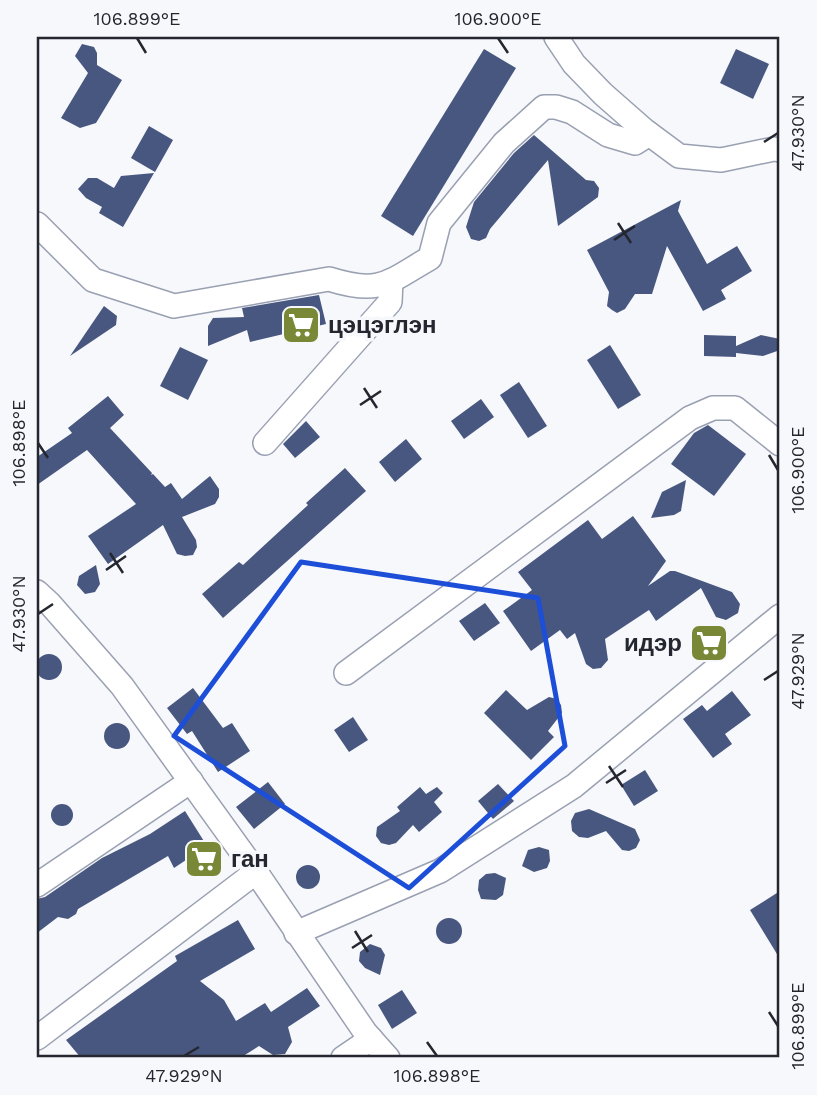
<svg xmlns="http://www.w3.org/2000/svg" width="817" height="1095" viewBox="0 0 817 1095" font-family="'Work Sans',sans-serif">
<style>
.building{fill:#48577f}
.lines{fill:none;stroke-linecap:round;stroke-linejoin:round}
.street-casing{stroke:#99a0b2;stroke-width:26}
.street{stroke:#fff;stroke-width:23}
.marked{fill:none;stroke:#1d4ed8;stroke-width:5;stroke-linejoin:round}
.ticks{fill:none;stroke:#24272f;stroke-width:2.5}
.labels{text-anchor:middle;stroke-width:7;stroke-linejoin:round;paint-order:stroke}
.poi-label{font-size:24px;font-weight:bold;fill:#24272f;stroke:#f7f8fc;text-anchor:start}
.neatline{fill:none;stroke:#24272f;stroke-width:2.5}
.ticks-label{font-size:18px;text-anchor:middle;fill:#24272f}
</style>
<rect width="100%" height="100%" fill="#f7f8fc"/>
<g class="building">
<polygon points="82,44 94,47 97,53 97,65 122,80 96,123 80,128 61,118 88,73 75,56"/>
<polygon points="484,49 516,68 413,236 381,216"/>
<polygon points="736,49 769,64 753,99 720,83"/>
<polygon points="149,126 173,140 155,172 131,158"/>
<polygon points="534,135 586,180 594,181 599,188 598,197 558,226 548,160 490,229 486,238 479,241 471,239 466,227 474,202 514,153"/>
<polygon points="154,173 123,227 99,213 102,207 86,198 78,189 88,178 97,178 114,188 121,176"/>
<polygon points="681,200 678,211 707,264 737,246 752,271 721,290 726,299 703,311 667,246 652,294 635,294 625,309 617,313 612,310 607,306 609,292 587,250"/>
<polygon points="319,295 326,324 250,342 247,330 208,346 208,326 213,318 244,317 242,308"/>
<polygon points="104,306 117,316 116,325 70,356"/>
<polygon points="704,335 736,336 736,346 761,335 780,339 780,350 763,356 736,353 736,357 704,356"/>
<polygon points="610,345 641,395 618,409 587,360"/>
<polygon points="180,347 208,360 188,400 160,386"/>
<polygon points="519,382 547,426 528,438 500,395"/>
<polygon points="108,396 124,415 110,428 152,473 151,475 153,474 165,487 171,483 182,499 210,476 219,489 219,497 215,504 182,517 196,540 197,547 193,555 185,556 177,554 163,525 108,564 88,536 136,504 87,450 37,485 37,457 72,433 68,428"/>
<polygon points="481,399 494,417 464,439 451,421"/>
<polygon points="306,421 320,437 295,458 283,444"/>
<polygon points="708,425 746,454 714,496 671,464 694,433"/>
<polygon points="406,439 422,459 395,482 379,462"/>
<polygon points="345,468 366,491 223,618 202,594 239,562 243,565 308,505 306,503"/>
<polygon points="686,480 681,511 674,515 651,518 662,492"/>
<polygon points="633,516 666,561 648,586 670,571 675,571 732,592 740,604 738,613 726,620 716,617 701,588 656,621 649,610 605,639 608,660 601,668 593,669 586,664 575,633 567,639 560,630 531,651 503,611 532,590 518,572 588,520 602,539"/>
<polygon points="96,565 100,584 95,592 85,594 77,585 79,576"/>
<polygon points="485,603 500,623 474,641 459,621"/>
<circle cx="49" cy="667" r="13"/>
<polygon points="193,688 223,728 232,723 250,751 218,772 192,731 187,734 167,708"/>
<polygon points="506,690 527,710 549,697 557,699 561,705 562,713 548,731 554,737 531,760 484,713"/>
<polygon points="732,691 751,715 725,734 732,744 713,758 683,719 702,705 707,711"/>
<polygon points="353,717 368,740 349,752 334,730"/>
<circle cx="117" cy="736" r="13"/>
<polygon points="645,770 658,791 634,806 621,785"/>
<polygon points="268,782 285,804 254,829 236,807"/>
<polygon points="498,784 514,801 493,819 478,801"/>
<polygon points="420,787 426,794 437,787 443,793 434,802 442,812 419,832 413,825 396,843 389,845 381,843 376,836 377,827 400,811 397,807"/>
<circle cx="62" cy="815" r="11"/>
<polygon points="589,809 635,829 640,840 636,848 629,851 622,850 606,831 588,838 579,837 572,831 571,821 575,813"/>
<polygon points="185,811 207,846 174,868 168,856 78,909 76,914 68,919 58,917 37,933 37,899 45,897 102,858 150,834"/>
<polygon points="539,847 549,850 550,861 547,868 534,872 522,866 528,850"/>
<circle cx="308" cy="877" r="12"/>
<polygon points="495,873 506,878 503,895 496,900 481,899 478,890 479,880 486,874"/>
<polygon points="780,891 780,959 750,910"/>
<circle cx="449" cy="931" r="13"/>
<polygon points="238,920 255,949 200,981 224,1000 236,1021 265,1003 271,1012 307,988 320,1006 288,1027 292,1042 285,1054 273,1055 259,1046 240,1058 81,1058 66,1040 177,961 175,956"/>
<polygon points="370,944 381,948 385,955 380,975 365,968 359,961 360,952"/>
<polygon points="402,990 417,1013 392,1029 378,1005"/>
</g>
<g class="lines">
<defs>
<g id="street">
<polyline points="556,37 574,64 603,94 644,130 679,156 721,160 774,149 780,150"/>
<path d="M 37,224 L 93,280 L 174,306 L 329,279 C 380,295 387,283 430,258 L 439,223 L 504,143 L 544,107 L 556,107 L 572,112 L 608,135 L 635,143 L 649,134"/>
<polyline points="265,443 390,302 391,281"/>
<polyline points="37,592 50,604 122,686 256,872 365,1032 388,1058"/>
<polyline points="346,673 690,418 713,408 735,408 780,444"/>
<polyline points="37,885 191,781"/>
<polyline points="296,933 440,871 574,786 780,616"/>
<polyline points="37,1038 256,872"/>
<polyline points="343,1058 371,1039"/>
</g>
</defs>
<use href="#street" class="street-casing"/>
<use href="#street" class="street"/>
</g>
<path class="marked" d="M 301,562 L 538,598 L 565,746 L 409,888 L 174,736 Z"/>
<path class="ticks" d="M 137,38 L 146,53M 498,38 L 508,53M 764,142 L 778,133M 618,223 L 631,243M 614,240 L 635,226M 364,388 L 377,408M 360,405 L 381,391M 38,443 L 48,458M 769,455 L 778,470M 110,553 L 123,573M 106,570 L 126,556M 38,614 L 53,604M 764,680 L 778,671M 609,766 L 623,787M 606,783 L 626,770M 355,931 L 368,952M 352,948 L 372,935M 769,1012 L 778,1026M 427,1042 L 437,1056M 184,1056 L 199,1047"/>
<defs>
<symbol id="supermarket-square" viewBox="-11 -11 22 22"><rect x="-9" y="-9" width="18" height="18" rx="4" fill="#798836" stroke="#f7f8fc"/><path d="M-6-5.5h2.5l.6 2H6L4.5 2H-2.5L-4.4-4H-6ZM-1.5 3.2a1.3 1.3 0 1 0 .1 0ZM3 3.2a1.3 1.3 0 1 0 .1 0Z" fill="#fff"/></symbol>
</defs>
<g fill-rule="evenodd">
<use href="#supermarket-square" x="279" y="303" width="44" height="44"/>
<use href="#supermarket-square" x="687" y="621" width="44" height="44"/>
<use href="#supermarket-square" x="182" y="837" width="44" height="44"/>
</g>
<g class="labels">
<g class="poi-label">
<text x="328" y="333">цэцэглэн</text>
<text x="682" y="651" text-anchor="end">идэр</text>
<text x="231" y="867">ган</text>
</g>
</g>
<rect width="817" height="1095" fill="none" stroke="#f7f8fc" stroke-width="77"/>
<rect x="38" y="38" width="740" height="1018" class="neatline"/>
<g class="ticks-label">
<text x="137" y="25">106.899°E</text>
<text x="498" y="25">106.900°E</text>
<text transform="translate(798 133) rotate(-90)" y="6">47.930°N</text>
<text transform="translate(19 443) rotate(-90)" y="6">106.898°E</text>
<text transform="translate(798 470) rotate(-90)" y="6">106.900°E</text>
<text transform="translate(19 614) rotate(-90)" y="6">47.930°N</text>
<text transform="translate(798 671) rotate(-90)" y="6">47.929°N</text>
<text transform="translate(798 1026) rotate(-90)" y="6">106.899°E</text>
<text x="184" y="1082">47.929°N</text>
<text x="437" y="1082">106.898°E</text>
</g>
</svg>
